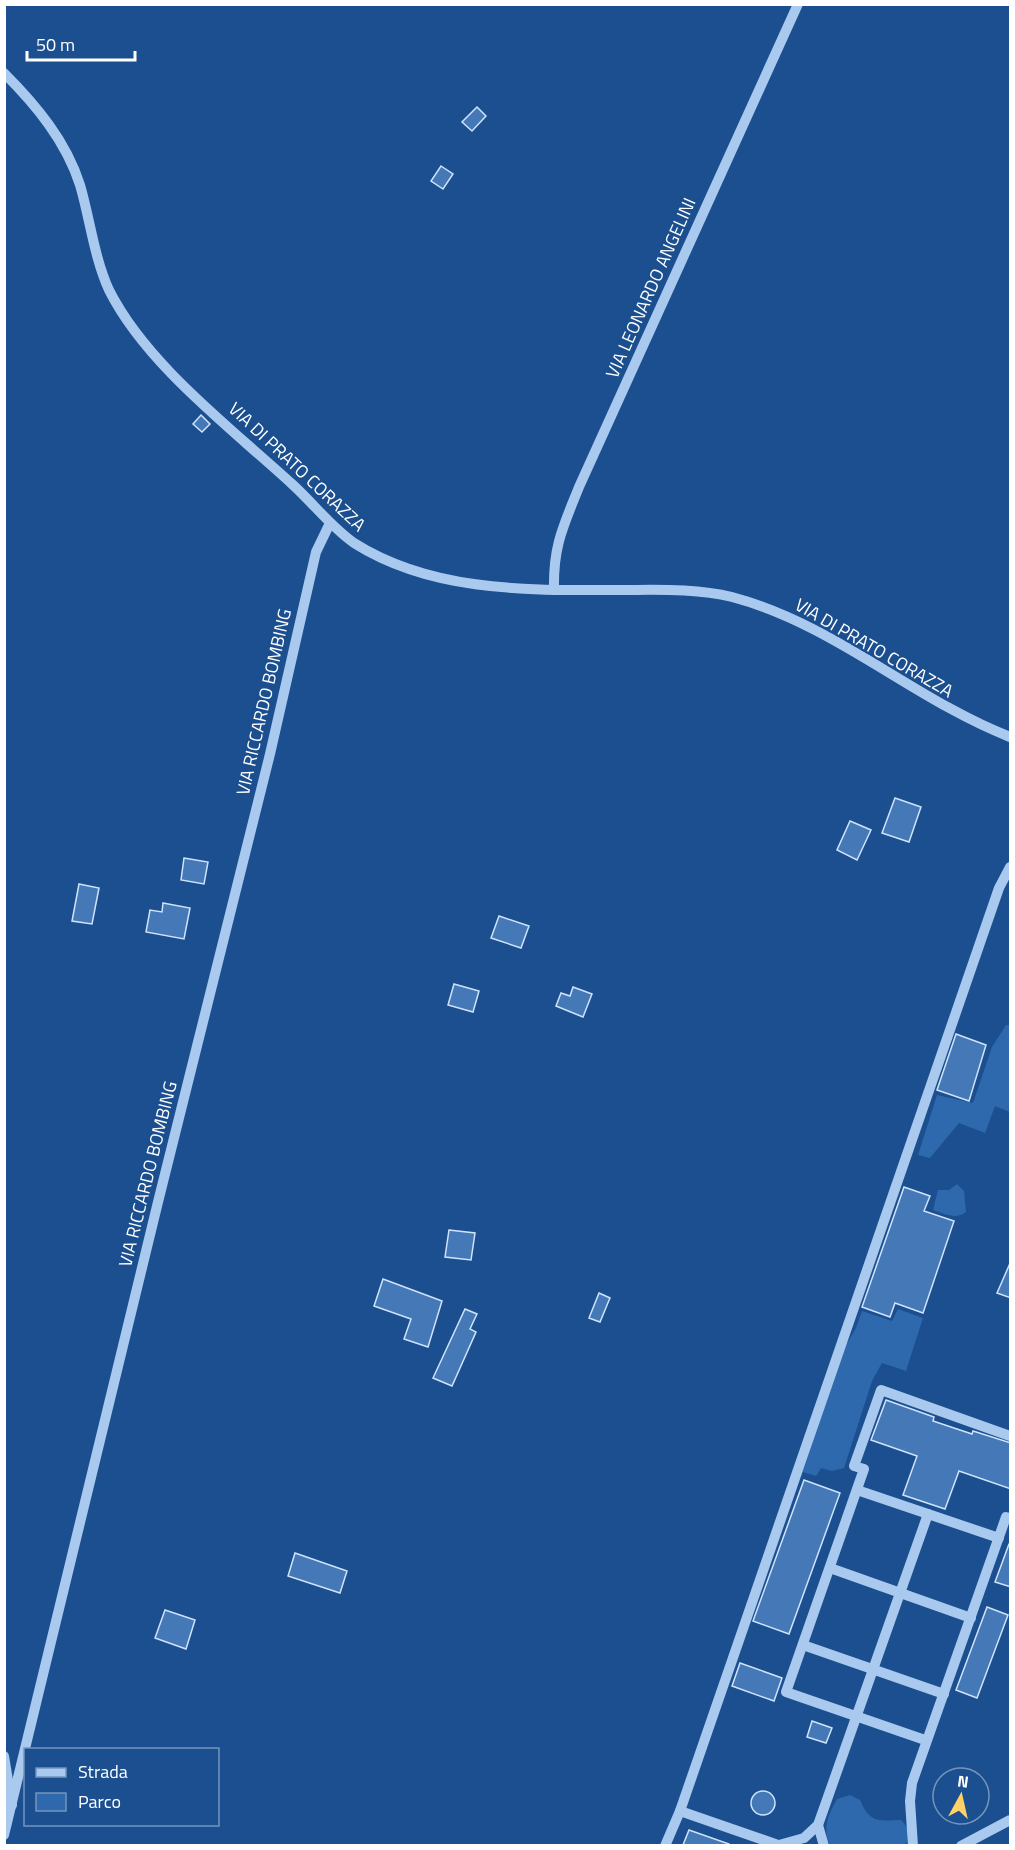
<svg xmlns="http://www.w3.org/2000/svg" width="1015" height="1850" viewBox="0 0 1015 1850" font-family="'Titillium Web',sans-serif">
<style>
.green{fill:#2e69ad}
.building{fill:#4478b7;stroke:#cfe3fa;stroke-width:1.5}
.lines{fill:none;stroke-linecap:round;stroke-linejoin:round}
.minor{stroke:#a9c9ee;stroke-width:10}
.labels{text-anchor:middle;stroke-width:4.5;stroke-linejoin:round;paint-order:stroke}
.street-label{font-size:18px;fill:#fff;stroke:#1b4f8f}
</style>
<rect width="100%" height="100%" fill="#1b4f8f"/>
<g class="green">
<polygon points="1006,1025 1010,1025 1010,1112 995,1106 985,1133 959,1123 930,1158 918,1155 937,1095 973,1103 992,1047"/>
<path d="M 957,1184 L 964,1191 L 966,1212 C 956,1220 945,1214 933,1210 L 938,1190 L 949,1190 Z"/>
<polygon points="898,1309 923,1318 906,1371 882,1363 872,1381 844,1468 832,1471 821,1468 816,1476 803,1472 843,1350 856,1328 862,1311 892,1321"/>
<path d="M 850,1795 L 860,1800 C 870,1823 878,1821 901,1820 C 910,1828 908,1835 906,1846 L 830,1845 C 822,1828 828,1816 837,1799 Z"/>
</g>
<g class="building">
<polygon points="477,107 486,116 472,131 462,122"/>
<polygon points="441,166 453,174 443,189 431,181"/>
<polygon points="201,415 210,424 202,432 193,424"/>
<polygon points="895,798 921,807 909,842 882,833"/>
<polygon points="850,821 871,830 857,860 837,850"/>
<polygon points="184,858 208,862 204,884 181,880"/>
<polygon points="79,884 99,888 92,924 72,921"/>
<polygon points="163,903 190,908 184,939 146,932 150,910 162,912"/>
<polygon points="499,916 529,926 521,948 491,938"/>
<polygon points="454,984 479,991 473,1012 448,1005"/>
<polygon points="573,987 592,994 583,1017 556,1006 561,993 570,996"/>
<polygon points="956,1034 986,1045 969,1101 937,1090"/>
<polygon points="904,1187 930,1196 924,1211 954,1221 923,1313 895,1303 890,1317 862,1307"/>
<polygon points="449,1230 475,1233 471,1260 445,1257"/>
<polygon points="1011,1261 1011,1298 997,1293"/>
<polygon points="383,1279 442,1301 428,1347 404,1339 411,1319 374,1306"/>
<polygon points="599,1293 610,1298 600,1322 589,1318"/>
<polygon points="465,1309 477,1314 470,1329 476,1332 452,1386 433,1378"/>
<polygon points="886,1400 934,1417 933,1421 972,1434 973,1431 1011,1443 1011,1489 959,1471 945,1509 903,1495 917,1456 871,1440"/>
<polygon points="804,1480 840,1493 789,1634 753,1621"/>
<polygon points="1009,1544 1011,1544 1011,1587 995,1582"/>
<polygon points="295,1553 347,1571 340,1593 288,1576"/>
<polygon points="987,1607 1008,1615 977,1698 956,1690"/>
<polygon points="165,1610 195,1620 186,1649 155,1638"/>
<polygon points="740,1663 782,1678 774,1701 732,1686"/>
<polygon points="812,1721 832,1728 826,1743 807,1737"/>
<circle cx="763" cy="1803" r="12"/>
<polygon points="689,1830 729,1844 729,1845 683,1845"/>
</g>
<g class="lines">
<g class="minor">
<path d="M 4,73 C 36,105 66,141 80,185 C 90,219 94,257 109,290 C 146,364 231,428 292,484 C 313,503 331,527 354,543 C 433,593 530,590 619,590 C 656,590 695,588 732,597 C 834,624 913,699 1010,737"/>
<path d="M 554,590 C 553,546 563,527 579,487 L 798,4"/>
<polyline points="857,1490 999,1538"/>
<polyline points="830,1568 971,1618"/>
<polyline points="803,1645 944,1694"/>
<polyline points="925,1740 786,1692 864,1469 854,1466 881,1390 1010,1436"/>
<polyline points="4,1756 12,1805 4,1803"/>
<polyline points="680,1811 781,1846"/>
<polyline points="818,1825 824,1846"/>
<polyline points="4,1835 158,1202 270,754 316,552 330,523"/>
<polyline points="779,1845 804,1838 818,1825 928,1514"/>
<polyline points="665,1846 680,1811 999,888 1010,867"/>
<polyline points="913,1846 910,1801 912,1783 1006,1517 1010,1518"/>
<polyline points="961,1846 1010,1820"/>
</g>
</g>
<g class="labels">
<g class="street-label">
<text transform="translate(651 288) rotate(-66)" y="6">VIA LEONARDO ANGELINI</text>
<text transform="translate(297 467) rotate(43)" y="6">VIA DI PRATO CORAZZA</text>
<text transform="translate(874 648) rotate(30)" y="6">VIA DI PRATO CORAZZA</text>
<text transform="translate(264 702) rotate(-77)" y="6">VIA RICCARDO BOMBING</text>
<text transform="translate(148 1174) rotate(-76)" y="6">VIA RICCARDO BOMBING</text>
</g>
</g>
<rect width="1015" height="1850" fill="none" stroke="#ffffff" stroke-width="12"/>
<rect x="24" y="1748" width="195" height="78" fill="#1b4f8f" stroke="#7695bc" stroke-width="1.5"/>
<rect x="36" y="1768" width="30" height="9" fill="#a9c9ee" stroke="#7695bc" stroke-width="1.5"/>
<text x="78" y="1778" font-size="18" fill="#ffffff">Strada</text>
<rect x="36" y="1793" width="30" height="18" fill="#2e69ad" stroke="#7695bc" stroke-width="1.5"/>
<text x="78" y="1808" font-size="18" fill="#ffffff">Parco</text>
<g transform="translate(961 1796) rotate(8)"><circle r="28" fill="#1b4f8f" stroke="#7695bc" stroke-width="1.5"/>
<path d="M0-4.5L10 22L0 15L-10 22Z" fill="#ffd166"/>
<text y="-9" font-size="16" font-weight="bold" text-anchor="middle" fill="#ffffff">N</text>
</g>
<path d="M27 51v9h108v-9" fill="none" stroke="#ffffff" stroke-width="3"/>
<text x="36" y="51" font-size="18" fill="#ffffff" stroke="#1b4f8f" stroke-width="4.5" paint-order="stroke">50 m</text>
</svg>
